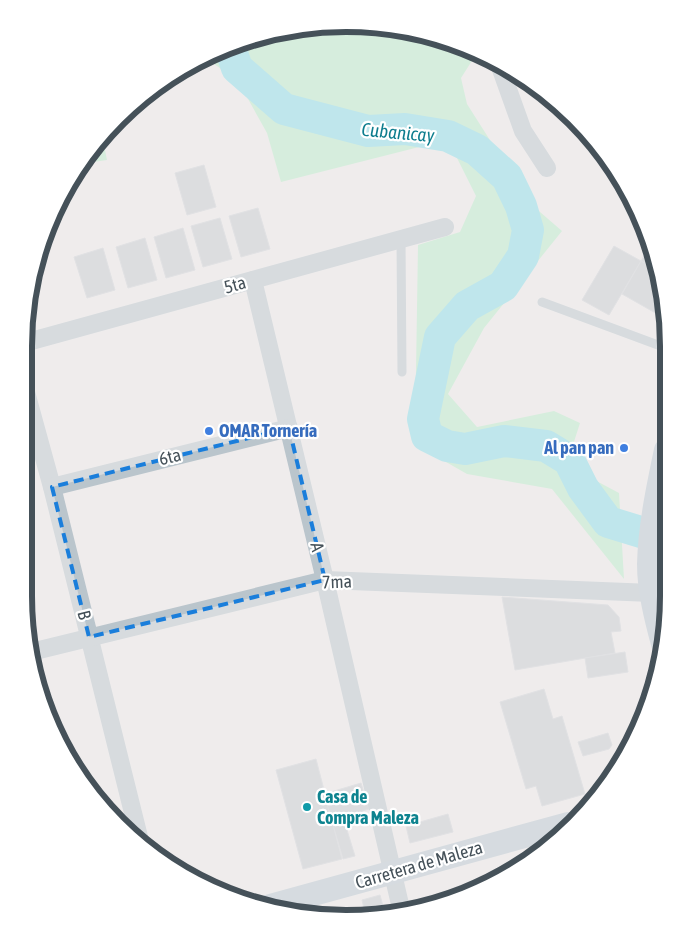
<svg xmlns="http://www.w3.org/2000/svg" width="692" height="943" viewBox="0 0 692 943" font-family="'Asap Condensed',sans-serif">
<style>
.green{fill:#b9eec9}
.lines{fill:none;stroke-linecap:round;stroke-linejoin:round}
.river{stroke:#86deea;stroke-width:32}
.building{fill:#c6cacf;stroke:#d0d3d8}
.service{stroke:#bac5cc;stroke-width:9}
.minor{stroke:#bac5cc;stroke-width:18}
.secondary{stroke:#b9c6d0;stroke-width:24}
.marked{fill:none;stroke:#1a7edb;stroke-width:4;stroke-dasharray:10 6;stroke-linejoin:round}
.shop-dot{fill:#3f7fe0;stroke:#fff;stroke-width:2}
.culture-dot{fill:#0f9aa8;stroke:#fff;stroke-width:2}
.labels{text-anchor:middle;stroke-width:4.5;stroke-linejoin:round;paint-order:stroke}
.street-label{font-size:18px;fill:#455159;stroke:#fff}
.shop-label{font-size:18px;font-weight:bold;fill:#366cbe;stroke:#fff;text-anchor:start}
.culture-label{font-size:18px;font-weight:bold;fill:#0d838f;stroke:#fff;text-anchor:start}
.water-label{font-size:19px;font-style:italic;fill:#0e7d8e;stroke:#fff}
.rim{fill:none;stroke:#455159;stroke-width:6}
</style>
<rect width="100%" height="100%" fill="#efecec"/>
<g class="green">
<polygon points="388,26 475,56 461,78 467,104 509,170 525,199 562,231 484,328 448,394 477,427 554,411 580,423 572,448 587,476 619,493 624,579 552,489 467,474 432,454 415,434 418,245 460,232 476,196 455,154 427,145 281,182 267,133 238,81 210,61 262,35"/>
<polygon points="103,140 107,160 80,164"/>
</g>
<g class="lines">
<polyline class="river" points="231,50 237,68 284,109 368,131 405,129 448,136 477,150 507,177 521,206 528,230 523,256 503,286 467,306 440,337 423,419 427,436 447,446 465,449 504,441 546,446 569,460 583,488 608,522 667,540"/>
</g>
<g class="building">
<polygon points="204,165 216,207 187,215 175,173"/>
<polygon points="258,208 270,249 241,257 229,216"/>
<polygon points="220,218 232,259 203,267 191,226"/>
<polygon points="183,228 195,270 166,278 154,237"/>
<polygon points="145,238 157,280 128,288 116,247"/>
<polygon points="614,246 641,261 609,315 582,300"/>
<polygon points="650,246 657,270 641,261"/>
<polygon points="103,248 115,290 87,298 74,257"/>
<polygon points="641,261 657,270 665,304 666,319 622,294"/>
<polygon points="24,475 31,499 24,501"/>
<polygon points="502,597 608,605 619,617 621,631 611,632 615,653 515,670"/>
<polygon points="625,652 628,672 588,678 585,658"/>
<polygon points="544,689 553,719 562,716 585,794 542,806 536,786 526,789 500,702"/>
<polygon points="608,733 612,745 609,749 583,756 578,742"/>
<polygon points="316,759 342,859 303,869 276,770"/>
<polygon points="361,783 369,809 343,817 355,856 343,859 324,794"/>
<polygon points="448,814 453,832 410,843 406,826"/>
<polygon points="380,895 386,917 366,917 362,900"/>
</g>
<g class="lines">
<g class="service">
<polyline points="401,239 402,372"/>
<polyline points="542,302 666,348"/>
</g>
<g class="minor">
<polyline points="499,64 523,131 547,168"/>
<polyline points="253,280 325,580 402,913"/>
<polyline points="24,343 445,227"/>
<polyline points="24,385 52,487 141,845"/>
<polyline points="52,487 289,428"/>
<polyline points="31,652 325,580 652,593"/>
</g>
<g class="secondary">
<path d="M 663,644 C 656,618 649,590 649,564 C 650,526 658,488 666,450"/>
<polyline points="270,906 568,824"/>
</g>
</g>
<path d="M0 0H692V943H0ZM 289,428 L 325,580 L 89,637 L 52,487 Z" fill="#efecec" fill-opacity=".55" fill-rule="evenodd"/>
<path class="marked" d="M 289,428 L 325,580 L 89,637 L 52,487 Z"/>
<g class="shop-dot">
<circle cx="209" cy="431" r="5"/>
<circle cx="624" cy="448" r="5"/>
</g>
<circle class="culture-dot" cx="307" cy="807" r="5"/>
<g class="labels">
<g class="street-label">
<text transform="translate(235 285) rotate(-15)" y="6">5ta</text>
<text transform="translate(170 457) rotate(-14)" y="6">6ta</text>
<text transform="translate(317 547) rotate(77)" y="6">A</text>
<text transform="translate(337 582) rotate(-2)" y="6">7ma</text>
<text transform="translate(84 615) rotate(76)" y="6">B</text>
<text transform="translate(419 865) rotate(-16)" y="6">Carretera de Maleza</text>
</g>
<g class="shop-label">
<text x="219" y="437">OMAR Tornería</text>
<text x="614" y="454" text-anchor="end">Al pan pan</text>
</g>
<g class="culture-label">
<text x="317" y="803">Casa de<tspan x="317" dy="21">Compra Maleza</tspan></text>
</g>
<g class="water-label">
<text transform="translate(398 132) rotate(5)" y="7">Cubanicay</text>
</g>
</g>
<path d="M0 0H692V943H0ZM346 32H346A314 314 0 0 1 660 346V596A314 314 0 0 1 346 910H346A314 314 0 0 1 32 596V346A314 314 0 0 1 346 32Z" fill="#fff" fill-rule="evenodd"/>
<path class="rim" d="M346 32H346A314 314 0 0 1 660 346V596A314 314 0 0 1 346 910H346A314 314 0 0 1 32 596V346A314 314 0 0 1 346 32Z"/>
</svg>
